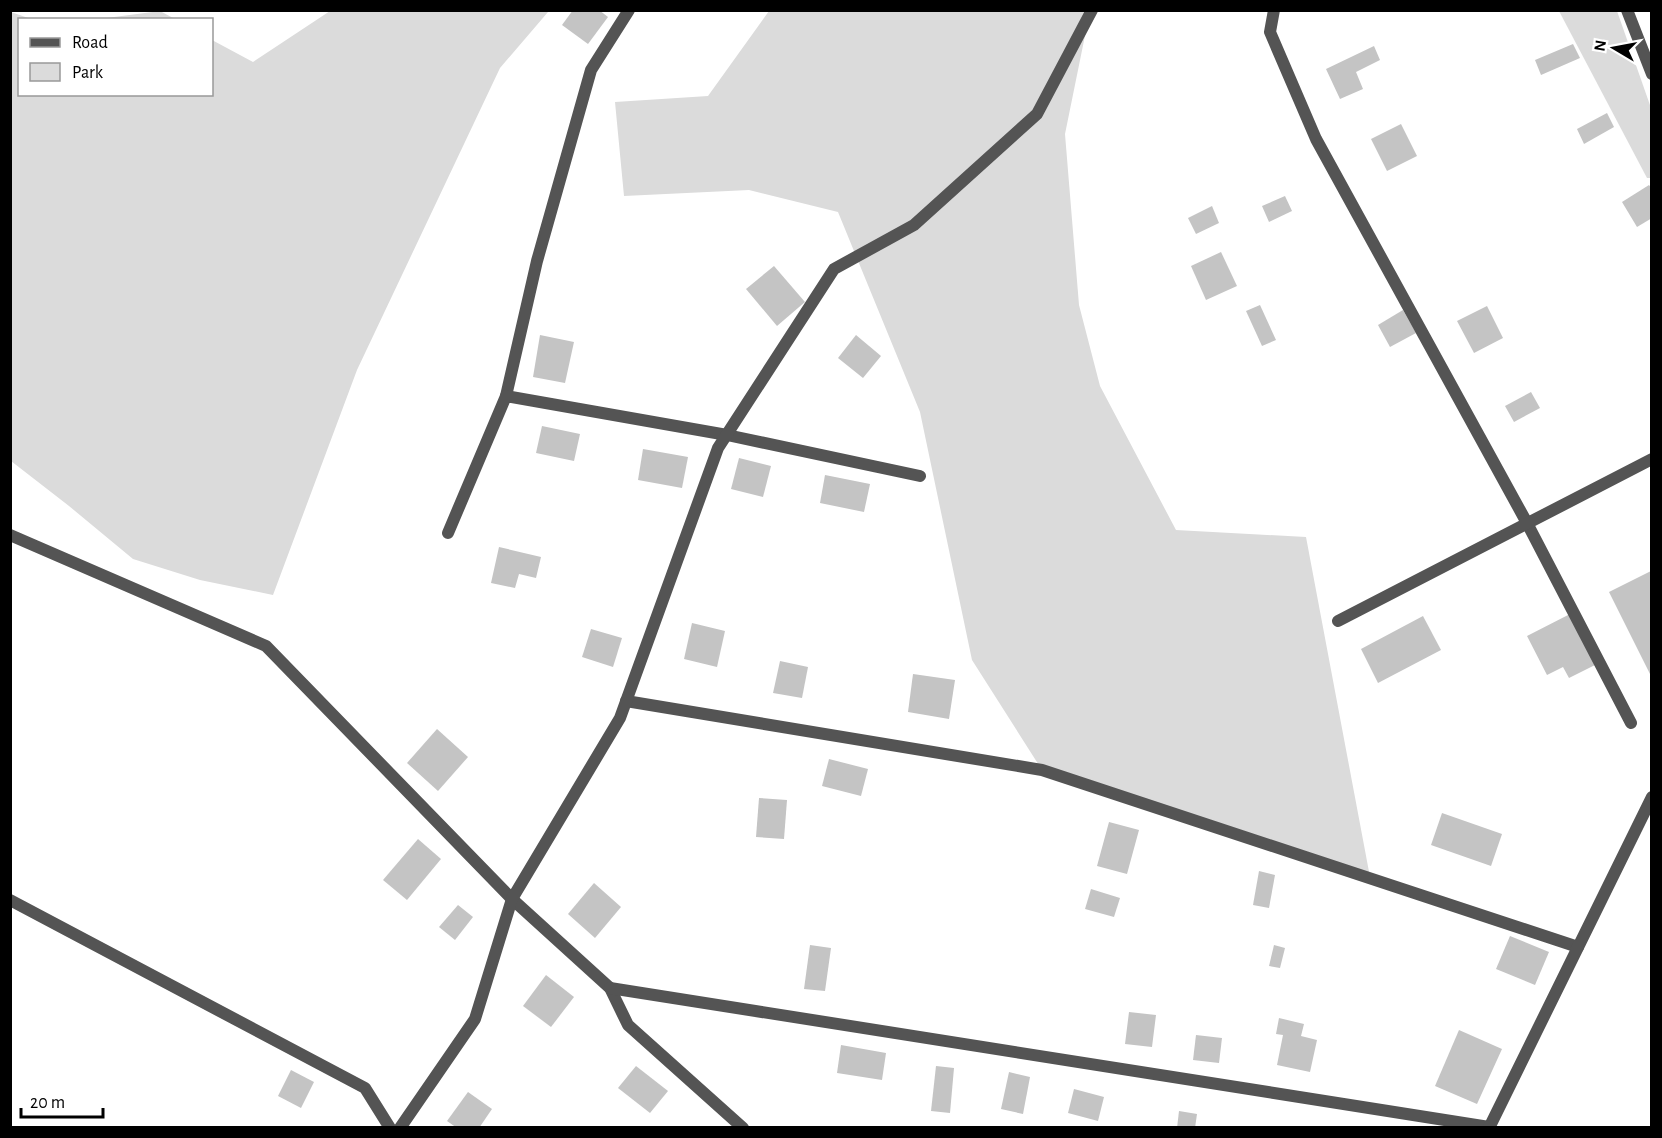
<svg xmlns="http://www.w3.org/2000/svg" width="1662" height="1138" viewBox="0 0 1662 1138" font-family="'Alegreya Sans',sans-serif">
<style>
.green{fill:#dbdbdb}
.building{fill:#c4c4c4}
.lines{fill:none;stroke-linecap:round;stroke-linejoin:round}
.street{stroke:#545454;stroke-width:12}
</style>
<rect width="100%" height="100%" fill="#fff"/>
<g class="green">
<polygon points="160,11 175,19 99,19"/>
<polygon points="547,11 548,12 500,68 357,370 273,595 200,580 133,559 69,506 11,461 11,12 31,19 20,20 20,94 212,94 212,40 253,62 330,11"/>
<polygon points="769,11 1090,11 1065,134 1079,305 1100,386 1176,530 1306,537 1370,877 1042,770 972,660 920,412 838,212 749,190 624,196 615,102 708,96"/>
<polygon points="1559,11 1617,11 1651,108 1651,178 1647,178"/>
</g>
<g class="building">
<polygon points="573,10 599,10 608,17 588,44 562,25"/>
<polygon points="1573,44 1580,58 1541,75 1535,60"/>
<polygon points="1374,46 1380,60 1356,72 1363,89 1340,99 1326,69"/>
<polygon points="1607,113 1614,127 1584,144 1577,129"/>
<polygon points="1401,124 1417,156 1387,171 1371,139"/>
<polygon points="1649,185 1652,189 1652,218 1637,227 1622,202"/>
<polygon points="1285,196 1292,211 1269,222 1262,206"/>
<polygon points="1212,206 1219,223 1196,234 1188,218"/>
<polygon points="1221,252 1237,286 1206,300 1191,266"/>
<polygon points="774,266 805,302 777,326 746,289"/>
<polygon points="1260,305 1276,340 1262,346 1246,311"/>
<polygon points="1487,306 1503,338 1474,353 1457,321"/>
<polygon points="1403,310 1416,333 1390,347 1378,325"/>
<polygon points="540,335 574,342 565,383 533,377"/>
<polygon points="856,335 881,356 863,378 838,358"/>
<polygon points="1531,392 1540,408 1514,422 1505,406"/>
<polygon points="542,426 580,434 574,461 536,453"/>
<polygon points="643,449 688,457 682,488 638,480"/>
<polygon points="739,458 771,466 763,497 731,489"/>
<polygon points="825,475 870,484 864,512 820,503"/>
<polygon points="499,547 541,557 536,578 519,574 515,588 491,583"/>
<polygon points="1651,571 1652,573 1652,678 1609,592"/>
<polygon points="1570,614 1595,665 1569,678 1563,667 1547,675 1527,636"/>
<polygon points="1423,616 1441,650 1378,683 1361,649"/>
<polygon points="692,623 725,631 717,667 684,659"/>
<polygon points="591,629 622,638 613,667 582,657"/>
<polygon points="780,661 808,667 802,698 773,693"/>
<polygon points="913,674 955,680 949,719 908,712"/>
<polygon points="437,729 468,757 438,791 407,763"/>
<polygon points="829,759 868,769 861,796 822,786"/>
<polygon points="759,798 787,800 784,839 756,837"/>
<polygon points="1442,813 1502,834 1491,866 1431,845"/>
<polygon points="1109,822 1139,830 1127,874 1097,866"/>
<polygon points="418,839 441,859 407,900 383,880"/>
<polygon points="1259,871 1275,875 1269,908 1253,905"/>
<polygon points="594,883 621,907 595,938 568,914"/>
<polygon points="1091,889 1120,898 1114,917 1085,909"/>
<polygon points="458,905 473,917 455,940 439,927"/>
<polygon points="1510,936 1549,952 1535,985 1496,969"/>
<polygon points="810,945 831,948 825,991 804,989"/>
<polygon points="1274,945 1285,948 1280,968 1269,966"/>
<polygon points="546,975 574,997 551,1027 523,1006"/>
<polygon points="1129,1012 1156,1015 1152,1047 1125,1044"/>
<polygon points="1279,1018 1304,1024 1301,1036 1317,1040 1310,1072 1277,1065 1283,1035 1276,1034"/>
<polygon points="1459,1030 1502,1049 1477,1104 1435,1086"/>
<polygon points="1196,1035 1222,1038 1219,1063 1193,1060"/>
<polygon points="841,1045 886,1053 882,1080 837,1073"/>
<polygon points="636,1066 668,1091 650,1113 618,1088"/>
<polygon points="936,1066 954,1068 950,1113 931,1111"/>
<polygon points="291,1070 314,1082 301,1108 278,1096"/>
<polygon points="1009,1072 1030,1077 1023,1114 1001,1109"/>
<polygon points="1074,1089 1104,1097 1098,1121 1068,1113"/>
<polygon points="468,1092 492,1109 479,1128 457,1128 447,1121"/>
<polygon points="1179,1111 1197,1114 1195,1128 1177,1128"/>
</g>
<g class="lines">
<g class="street">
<polyline points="1274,10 1270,32 1316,139 1527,523 1631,723"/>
<polyline points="1627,10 1652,74"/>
<polyline points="506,396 537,261 591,70 629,10"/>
<polyline points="448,533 506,396 727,435 920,476"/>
<polyline points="10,535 266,646 512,899 610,988 628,1025 743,1128"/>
<polyline points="1338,621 1652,459"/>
<polyline points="626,701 1042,770 1578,947"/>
<polyline points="10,900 365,1088 390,1128"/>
<polyline points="610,988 1489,1127"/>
<polyline points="400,1128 475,1019 512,899 620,718 718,448 834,269 914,225 1037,114 1092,10"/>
<polyline points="1489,1128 1652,797"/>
</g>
</g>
<rect width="1662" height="1138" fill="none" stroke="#000000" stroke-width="24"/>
<rect x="18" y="18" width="195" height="78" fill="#ffffff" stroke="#999999" stroke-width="1.5"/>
<rect x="30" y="38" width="30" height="9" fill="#545454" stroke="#999999" stroke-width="1.5"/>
<text x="72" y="48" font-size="18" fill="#000000">Road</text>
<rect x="30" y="63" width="30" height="18" fill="#dbdbdb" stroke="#999999" stroke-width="1.5"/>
<text x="72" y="78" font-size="18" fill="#000000">Park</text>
<g transform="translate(1614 48) rotate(280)" stroke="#ffffff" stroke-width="4.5" paint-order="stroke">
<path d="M0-4.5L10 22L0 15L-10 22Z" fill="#000000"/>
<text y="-9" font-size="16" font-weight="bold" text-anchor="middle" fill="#000000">N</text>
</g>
<path d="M21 1108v9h82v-9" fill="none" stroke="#000000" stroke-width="3"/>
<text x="30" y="1108" font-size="18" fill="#000000" stroke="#ffffff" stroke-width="4.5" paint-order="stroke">20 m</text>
</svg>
